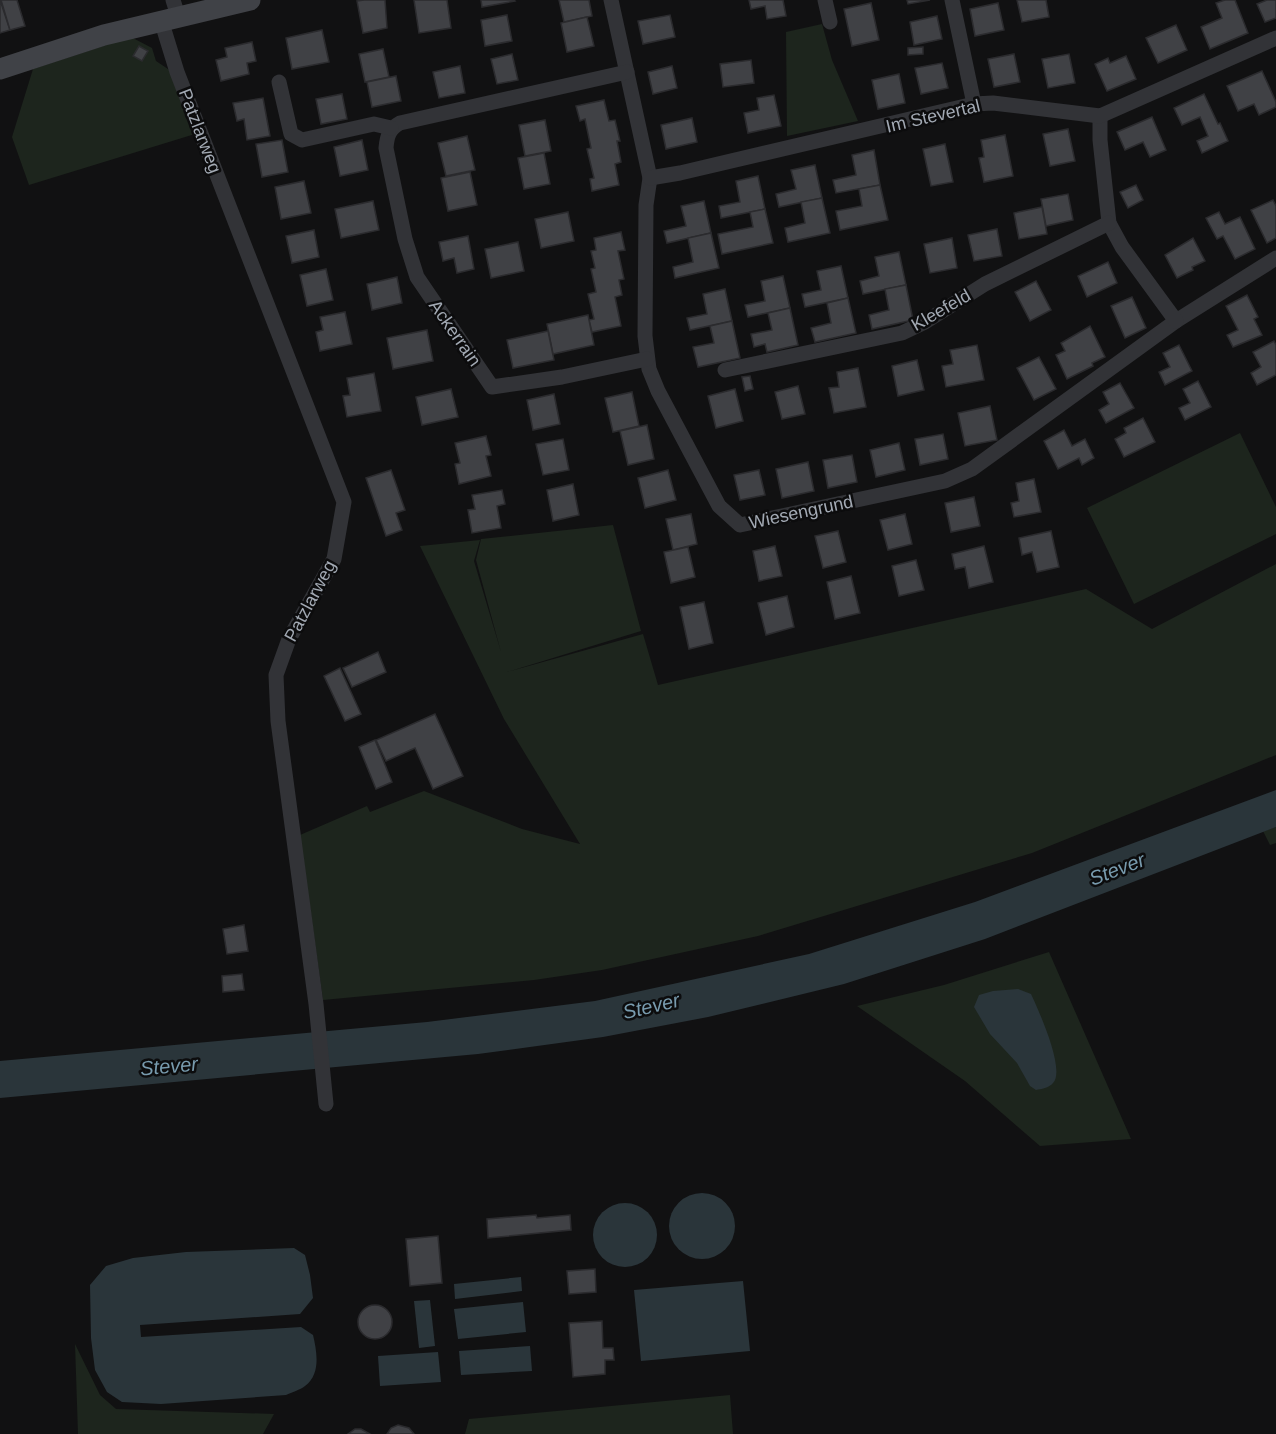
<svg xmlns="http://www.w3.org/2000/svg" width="1276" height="1434" viewBox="0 0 1276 1434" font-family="Arial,sans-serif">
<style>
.green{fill:#1d251d}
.water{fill:#2a353a}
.building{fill:#404145;stroke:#2b2b2e;stroke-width:1.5}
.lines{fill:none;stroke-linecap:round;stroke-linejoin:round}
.street{stroke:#323337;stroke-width:15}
.secondary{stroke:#404247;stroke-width:21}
.labels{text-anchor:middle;stroke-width:5;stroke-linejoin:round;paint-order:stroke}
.street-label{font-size:18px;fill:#a2a9b3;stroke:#0c0c0d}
.water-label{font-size:20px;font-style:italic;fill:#789bae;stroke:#0c0c0d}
</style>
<rect width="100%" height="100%" fill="#111112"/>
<g class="green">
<polygon points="822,24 832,60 858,121 787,136 786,32"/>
<polygon points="131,37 152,48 156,61 171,71 195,134 29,185 12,137 33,69"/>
<polygon points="1240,433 1276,507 1276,534 1134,604 1087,508"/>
<polygon points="613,525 641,631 507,672 643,634 658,685 1086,589 1152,629 1276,564 1276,755 1032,853 758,936 602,970 534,980 323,1000 300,835 367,806 370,812 424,791 522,829 580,844 504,719 420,546 480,540 474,561 501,652 476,560 481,539"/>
<polygon points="1276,827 1276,843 1270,845 1263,831"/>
<polygon points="1049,952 1131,1139 1040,1146 965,1081 857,1006 944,985"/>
<polygon points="75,1344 100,1395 116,1409 274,1414 263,1434 78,1434"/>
<polygon points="730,1395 733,1434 465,1434 469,1419"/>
</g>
<g class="water">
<polygon points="1276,790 1276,827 985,939 844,984 708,1017 603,1037 478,1054 0,1098 0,1061 427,1022 595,1001 809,954 975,902"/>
<path d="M 1018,989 L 1031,994 C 1038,1009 1066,1070 1053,1083 C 1049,1088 1041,1089 1036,1090 L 1030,1086 L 1017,1063 L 990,1034 L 974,1007 L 979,995 L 993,991 Z"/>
<circle cx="702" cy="1226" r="33"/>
<circle cx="625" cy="1235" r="32"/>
<path d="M 294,1248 L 305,1255 L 310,1275 L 313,1298 L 300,1314 L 140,1325 L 141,1337 L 301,1327 L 313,1335 C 317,1352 321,1374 305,1386 C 300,1390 292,1392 286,1395 L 161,1404 L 122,1402 L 107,1392 L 95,1370 L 91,1338 L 90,1285 L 106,1266 L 133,1258 L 186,1252 Z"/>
<polygon points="521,1277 522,1291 455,1299 454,1284"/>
<polygon points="743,1281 750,1351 641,1361 634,1290"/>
<polygon points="430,1300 435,1346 419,1348 414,1301"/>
<polygon points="523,1302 526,1332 458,1339 454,1309"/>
<polygon points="530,1346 532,1371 461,1375 459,1351"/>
<polygon points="438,1352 441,1382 380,1386 378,1356"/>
</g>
<g class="building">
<polygon points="0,0 10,30 0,33"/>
<polygon points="1,0 17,0 25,26 10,30"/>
<polygon points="364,0 385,0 387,28 363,33 357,1"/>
<polygon points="414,0 447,0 451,28 419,33"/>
<polygon points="481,0 514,0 515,1 482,7"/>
<polygon points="559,0 589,0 592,16 564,22"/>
<polygon points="749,0 783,0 786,16 767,19 765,6 751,9"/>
<polygon points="907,0 930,0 908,4"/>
<polygon points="1017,0 1046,0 1049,17 1022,22"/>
<polygon points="1225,0 1235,0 1248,33 1210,49 1201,27 1222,18 1216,3"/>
<polygon points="1267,0 1276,0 1276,18 1265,22 1257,4"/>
<polygon points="871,3 879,40 852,46 844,9"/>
<polygon points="998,3 1004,30 975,36 970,9"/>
<polygon points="507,15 512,41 485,46 481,20"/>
<polygon points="670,15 675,37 643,44 638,21"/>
<polygon points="937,16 942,39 914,45 910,22"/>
<polygon points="587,17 594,46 567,52 561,23"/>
<polygon points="1176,25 1187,50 1158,63 1146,38"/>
<polygon points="322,30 329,62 292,69 286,38"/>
<polygon points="252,42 256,61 247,63 249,74 221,81 216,60 227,57 225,48"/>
<polygon points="139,46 148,51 142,61 133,56"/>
<polygon points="923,47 923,54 908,55 908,48"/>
<polygon points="383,49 389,77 365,82 359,54"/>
<polygon points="512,54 518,80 497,84 491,59"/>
<polygon points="1014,54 1020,82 994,87 988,59"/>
<polygon points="1069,54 1075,83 1048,88 1042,59"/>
<polygon points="1126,56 1136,79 1107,91 1095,64 1108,58 1110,63"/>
<polygon points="751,60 754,83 723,87 720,64"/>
<polygon points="942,63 948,88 921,94 915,68"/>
<polygon points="460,66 465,93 439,98 433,72"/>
<polygon points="672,66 677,88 653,94 648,72"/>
<polygon points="1262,71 1276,102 1276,107 1259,115 1254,104 1238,111 1227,86"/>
<polygon points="899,74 905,103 878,109 872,80"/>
<polygon points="396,76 401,101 372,107 367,82"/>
<polygon points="342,94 347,119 321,124 316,99"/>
<polygon points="1204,94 1218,124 1220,123 1228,141 1202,153 1197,141 1208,136 1200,117 1182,125 1174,108"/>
<polygon points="774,95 781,126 748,133 744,113 759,110 757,98"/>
<polygon points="263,98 270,136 247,140 244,119 237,121 233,103"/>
<polygon points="604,100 609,121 615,120 620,141 617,141 621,162 615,164 619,185 592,191 590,179 594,178 587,149 591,148 585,119 580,121 576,106"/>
<polygon points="1152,117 1166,150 1150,157 1143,142 1125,150 1117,132"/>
<polygon points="692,118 697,142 666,149 661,125"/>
<polygon points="545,120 551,151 525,156 519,125"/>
<polygon points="1068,129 1075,161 1050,166 1043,134"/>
<polygon points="1005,135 1013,176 984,182 979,158 984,157 981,140"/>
<polygon points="467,136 475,170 446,176 438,143"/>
<polygon points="282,140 288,172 262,177 256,144"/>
<polygon points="362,140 368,170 340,176 334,147"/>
<polygon points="945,144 953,182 931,186 923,149"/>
<polygon points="874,150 880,185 836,193 833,180 856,175 852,155"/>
<polygon points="544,153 550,184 524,189 518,158"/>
<polygon points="815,165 822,198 779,207 776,194 796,189 791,170"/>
<polygon points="470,172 477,205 448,211 441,178"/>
<polygon points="758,176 765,209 721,218 719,206 740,202 736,181"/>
<polygon points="304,181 311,213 281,219 275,187"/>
<polygon points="880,185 888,220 840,230 836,211 862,206 859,189"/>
<polygon points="1136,185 1143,200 1128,208 1120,192"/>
<polygon points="1068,194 1073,220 1046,226 1041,199"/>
<polygon points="822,198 830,233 788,242 785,228 805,223 801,202"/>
<polygon points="1273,200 1276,206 1276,238 1267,243 1251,210"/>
<polygon points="373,201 379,230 341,238 335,209"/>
<polygon points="704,201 711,233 667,243 664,231 686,226 681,206"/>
<polygon points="1042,207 1047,234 1019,239 1014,213"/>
<polygon points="765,209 773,243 722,254 718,234 753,227 750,212"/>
<polygon points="568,212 574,241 541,248 535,219"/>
<polygon points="1219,212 1225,224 1240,217 1255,249 1235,259 1223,236 1217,239 1206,218"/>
<polygon points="997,229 1002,256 974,261 968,235"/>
<polygon points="314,230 319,257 292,263 286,236"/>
<polygon points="621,232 625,250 618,251 624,279 619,280 622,295 615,297 621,326 592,332 589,320 594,319 588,294 596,292 591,269 595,268 591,251 596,250 594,238"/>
<polygon points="711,233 719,268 675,278 673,267 693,262 688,238"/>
<polygon points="468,236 474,269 457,273 454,258 443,261 439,242"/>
<polygon points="952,238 957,268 930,273 924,244"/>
<polygon points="1193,238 1205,261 1192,267 1193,270 1177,278 1165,255"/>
<polygon points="518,242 524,271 491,278 485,249"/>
<polygon points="899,252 906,285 863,294 860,281 879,276 875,257"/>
<polygon points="1108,262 1117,283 1087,297 1078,276"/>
<polygon points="841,266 848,298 805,307 802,294 821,290 817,271"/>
<polygon points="326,269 333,300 307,306 300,275"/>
<polygon points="783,276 790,308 748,317 745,305 765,301 761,281"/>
<polygon points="397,277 402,303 372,310 367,284"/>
<polygon points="1036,281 1051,310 1030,321 1015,292"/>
<polygon points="906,285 913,320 872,329 869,315 889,310 885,289"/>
<polygon points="725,289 732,321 690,330 687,318 707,314 703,294"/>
<polygon points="1247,295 1258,317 1254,319 1262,335 1233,347 1227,335 1238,330 1226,306"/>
<polygon points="1132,297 1146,328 1125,338 1111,306"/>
<polygon points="848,298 856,333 815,342 811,328 831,323 827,303"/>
<polygon points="790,308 798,345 767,352 765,344 754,347 751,334 772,330 768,313"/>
<polygon points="345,312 352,344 320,351 316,332 323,330 320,317"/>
<polygon points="588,315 594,345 553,354 547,324"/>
<polygon points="732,321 740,358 698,367 693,347 714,343 710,326"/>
<polygon points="1090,326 1105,357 1092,363 1093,366 1067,379 1056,355 1065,351 1061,343"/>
<polygon points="427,330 433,361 393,369 387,338"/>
<polygon points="548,331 554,360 513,368 507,340"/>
<polygon points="1274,341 1276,345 1276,375 1257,385 1251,373 1261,367 1253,352"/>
<polygon points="977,345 984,380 946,387 942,366 953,364 950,350"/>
<polygon points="1179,345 1192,371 1165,385 1159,372 1170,367 1163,353"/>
<polygon points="1039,357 1056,389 1034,400 1017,368"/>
<polygon points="917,360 924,390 898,396 892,366"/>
<polygon points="858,368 866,407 834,413 829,388 839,387 837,372"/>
<polygon points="374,373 381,411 347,417 343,396 350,395 347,378"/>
<polygon points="750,376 753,389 745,391 742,377"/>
<polygon points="1198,381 1211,407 1185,420 1179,408 1190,403 1183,389"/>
<polygon points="1120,383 1134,408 1106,423 1099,410 1109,404 1103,392"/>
<polygon points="798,386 805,414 782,419 775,392"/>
<polygon points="451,389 458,417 422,425 416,397"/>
<polygon points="735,389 743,421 716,428 708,396"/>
<polygon points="632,392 639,426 613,432 605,398"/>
<polygon points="554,394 560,424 533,430 527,400"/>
<polygon points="990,406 997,440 965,446 958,413"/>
<polygon points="1143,418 1155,442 1124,457 1115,439 1126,433 1124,428"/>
<polygon points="647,425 654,459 628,465 620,431"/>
<polygon points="1064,430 1072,446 1085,439 1094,458 1082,465 1079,458 1058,469 1044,441"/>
<polygon points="943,434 948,459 920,465 915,439"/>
<polygon points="486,436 491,455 486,456 491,476 459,484 455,464 460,463 455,443"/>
<polygon points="563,439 569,470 543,475 536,444"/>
<polygon points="899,443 905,470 876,477 870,450"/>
<polygon points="852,455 857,482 828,488 823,460"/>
<polygon points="808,462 814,491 782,498 776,469"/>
<polygon points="391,470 405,510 396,513 402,530 386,536 366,478"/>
<polygon points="668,470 676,500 645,508 638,478"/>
<polygon points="759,470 765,495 740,500 734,475"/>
<polygon points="1034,479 1041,512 1014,517 1011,503 1019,501 1016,483"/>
<polygon points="573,484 579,515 553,521 547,490"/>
<polygon points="502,490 505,504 497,506 501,528 472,533 468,510 475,509 472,495"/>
<polygon points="974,497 980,526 951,532 945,503"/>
<polygon points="691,514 697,544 673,550 666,519"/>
<polygon points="905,514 912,544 888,550 880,520"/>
<polygon points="838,531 846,562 823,568 815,536"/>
<polygon points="1051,531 1059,567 1037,572 1032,552 1022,555 1019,538"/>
<polygon points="775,546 782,576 759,581 753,551"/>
<polygon points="984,546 993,582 969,588 965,567 955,569 952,554"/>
<polygon points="688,547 695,577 671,583 664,552"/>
<polygon points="916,560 924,590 899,596 892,566"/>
<polygon points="851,576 860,613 835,619 827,582"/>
<polygon points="787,596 794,627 766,635 758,603"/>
<polygon points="704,602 713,643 689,649 680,607"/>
<polygon points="378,652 386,672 352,687 343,668"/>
<polygon points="340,668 361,714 345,721 324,676"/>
<polygon points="435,714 463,776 433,789 415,748 386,761 376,740"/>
<polygon points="375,740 392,782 376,789 359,747"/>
<polygon points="244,925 248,951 227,954 223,929"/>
<polygon points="242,974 244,990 223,992 222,976"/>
<polygon points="536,1215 537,1218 570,1215 571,1230 488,1238 487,1219"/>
<polygon points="438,1236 442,1283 410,1286 406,1239"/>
<polygon points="595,1269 596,1292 569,1294 567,1271"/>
<circle cx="375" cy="1322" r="17"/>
<polygon points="602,1321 603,1348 613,1348 614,1360 605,1360 605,1374 573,1377 569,1323"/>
<polygon points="398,1425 409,1428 414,1434 387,1434 391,1428"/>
<polygon points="355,1429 361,1429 370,1434 348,1434"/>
</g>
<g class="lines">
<g class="street">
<polyline points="173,0 178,16"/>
<polyline points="611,0 650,178 646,205 645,336 649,369 658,391 719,506 740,525 945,481 972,469 1176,321 1276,258"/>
<polyline points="825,0 830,22"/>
<polyline points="952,0 974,104"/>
<polyline points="161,20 177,72 344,502 334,559 289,639 276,675 278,721 316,1004 326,1104"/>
<path d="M 627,72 L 400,123 C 389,129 387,136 386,148 L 405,239 L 417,277 L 492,387 L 562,377 L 647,359"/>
<polyline points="279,82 291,134 302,140 374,124 391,128"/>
<polyline points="1100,116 1100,140 1109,223 1122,247 1176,321"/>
<polyline points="650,178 680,173 974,104 993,103 1100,116 1276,38"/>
<polyline points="725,370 902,333 925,322 985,284 1109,223"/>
</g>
<polyline class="secondary" points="0,69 104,35 250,0"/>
</g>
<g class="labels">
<g class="street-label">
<text transform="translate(933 116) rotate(-13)" y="6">Im Stevertal</text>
<text transform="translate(200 131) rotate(69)" y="6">Patzlarweg</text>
<text transform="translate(941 310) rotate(-30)" y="6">Kleefeld</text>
<text transform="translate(455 333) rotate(55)" y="6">Ackerrain</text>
<text transform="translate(801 512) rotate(-12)" y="6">Wiesengrund</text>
<text transform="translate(310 601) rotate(-62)" y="6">Patzlarweg</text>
</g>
<g class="water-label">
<text transform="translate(1117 869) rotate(-21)" y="7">Stever</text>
<text transform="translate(651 1006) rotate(-13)" y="7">Stever</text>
<text transform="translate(169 1066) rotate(-5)" y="7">Stever</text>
</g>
</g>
</svg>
